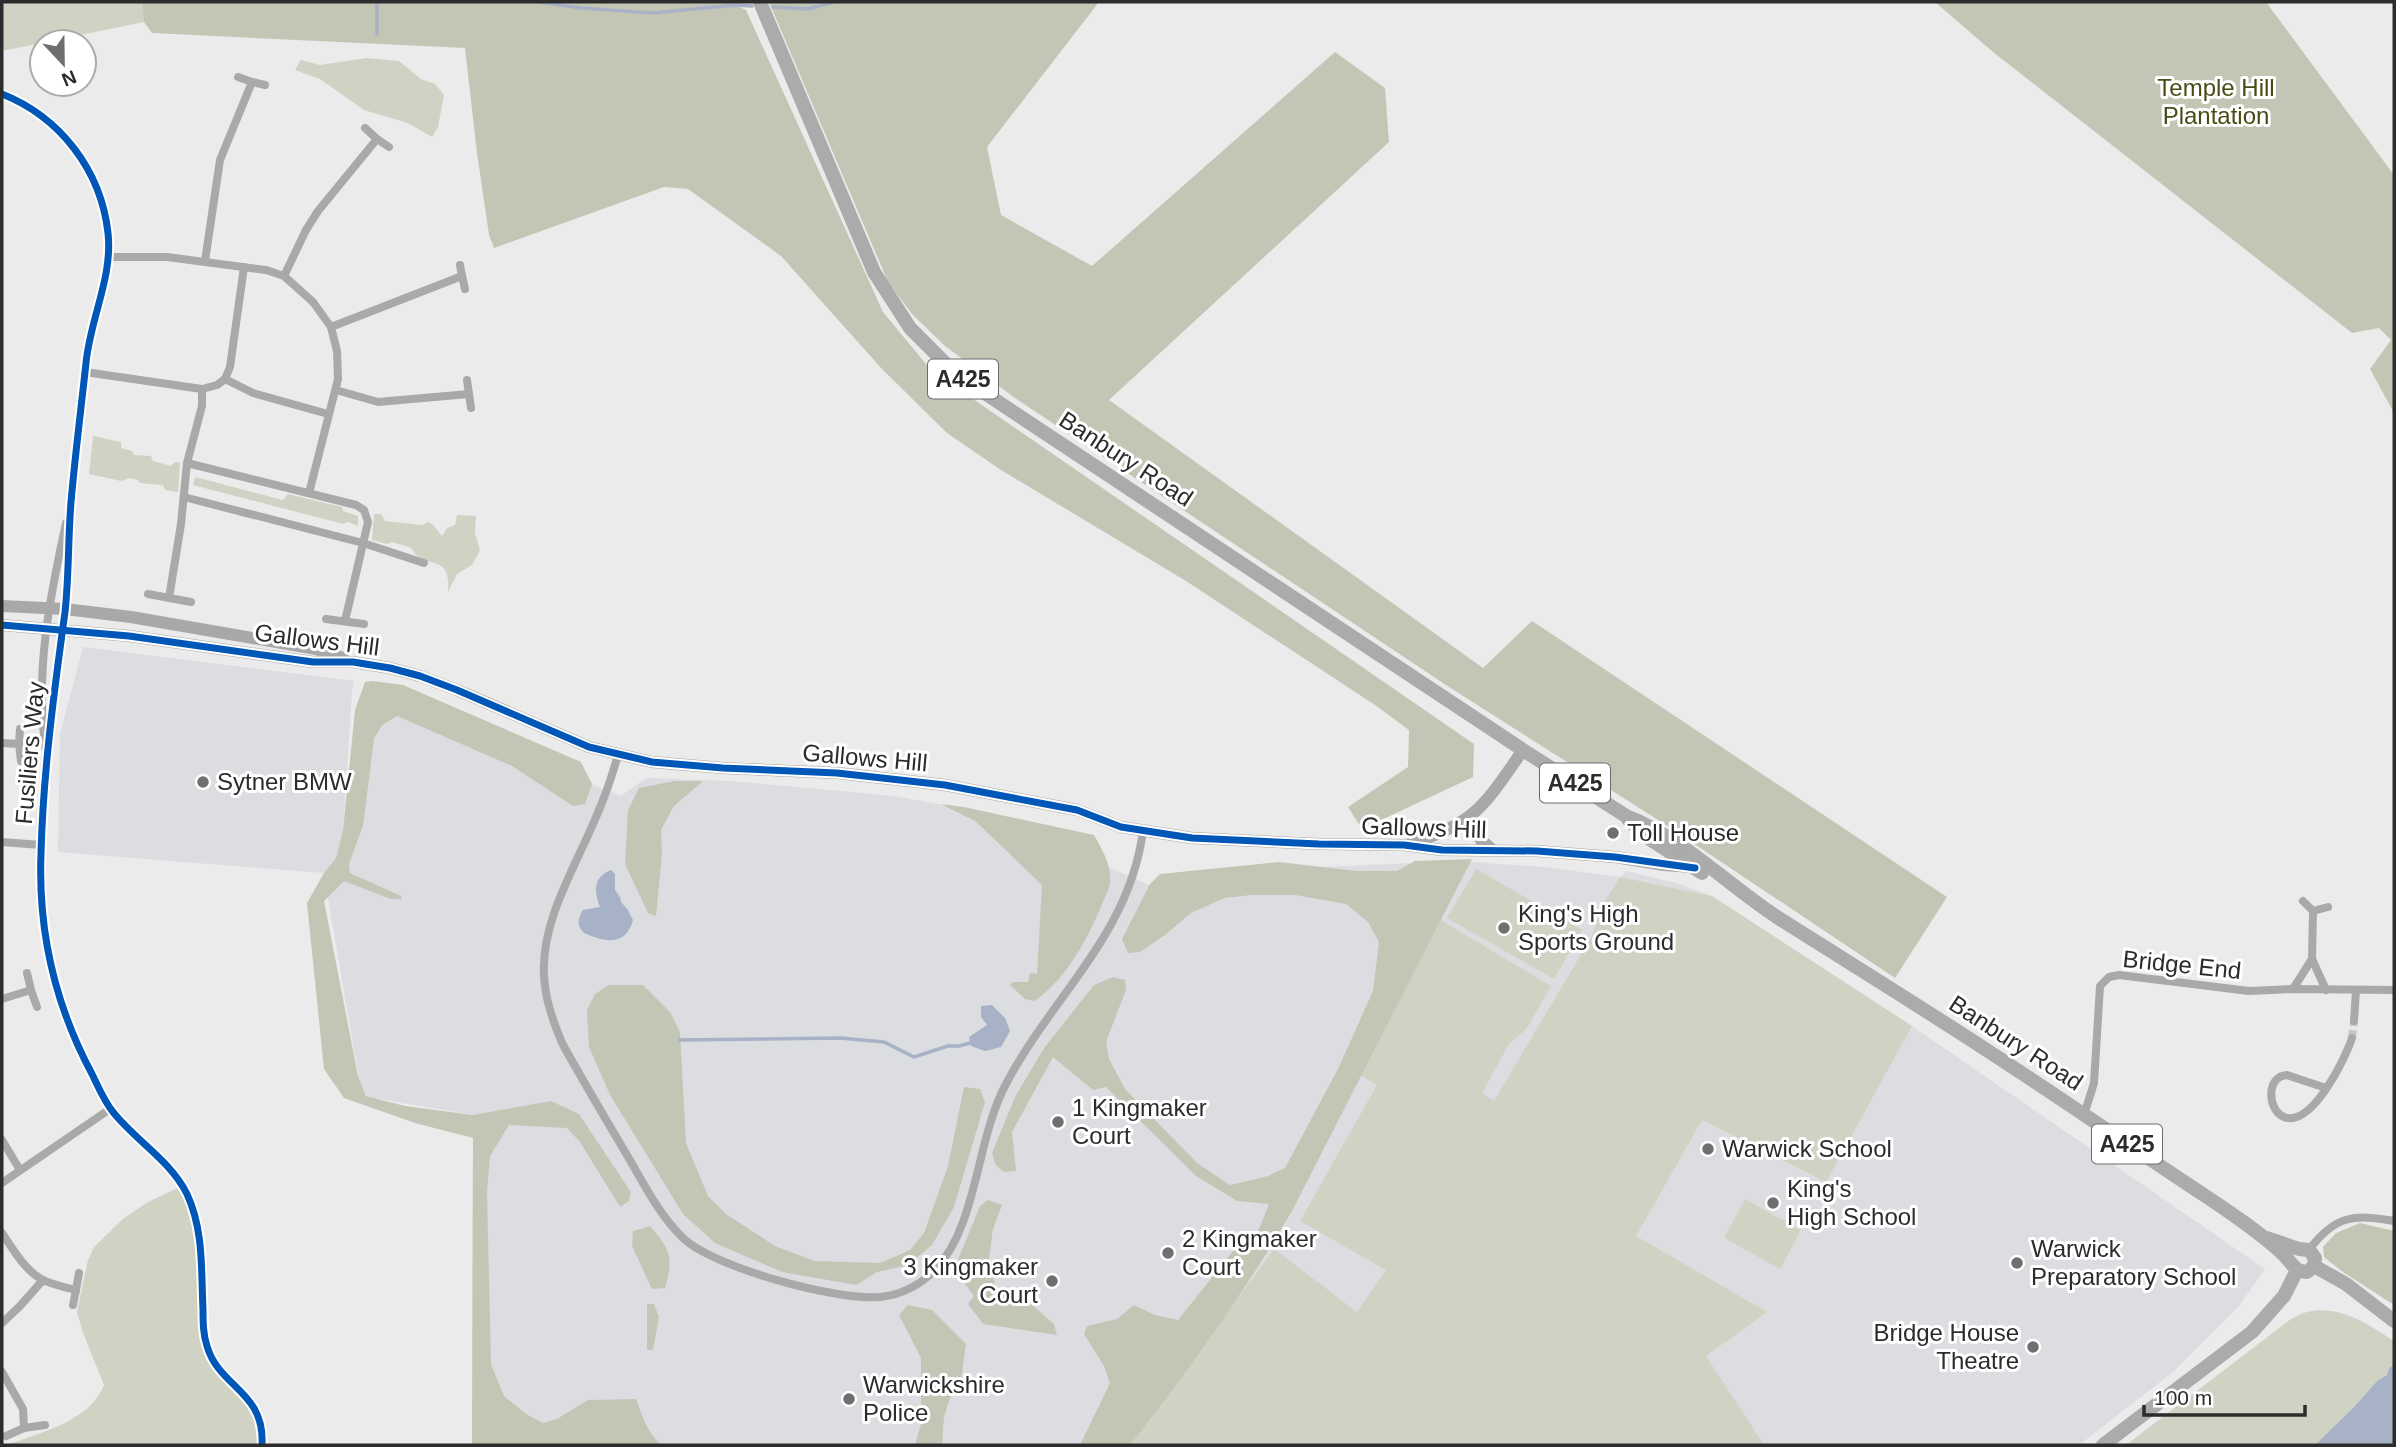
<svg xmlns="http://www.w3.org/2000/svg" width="2396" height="1447" viewBox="0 0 2396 1447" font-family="Arial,sans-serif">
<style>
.built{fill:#dcdde1}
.green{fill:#d0d2c4}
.forest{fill:#c4c6b5}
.water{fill:#a8b2c6}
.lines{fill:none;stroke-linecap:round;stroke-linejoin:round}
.stream{stroke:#a8b2c6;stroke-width:3.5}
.street-tunnel{stroke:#c5c5c6;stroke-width:8;stroke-dasharray:8 4;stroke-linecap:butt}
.street{stroke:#aaa9a9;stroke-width:8}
.secondary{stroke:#a9a8a8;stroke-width:12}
.primary{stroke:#ababab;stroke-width:14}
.cycleway-casing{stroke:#fff;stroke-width:11}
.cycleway{stroke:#0057b8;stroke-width:7}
.poi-dot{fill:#6f6f70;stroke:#fff;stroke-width:2.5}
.labels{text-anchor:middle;stroke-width:6;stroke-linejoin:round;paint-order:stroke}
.shield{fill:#fff;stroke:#6b6b6c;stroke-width:2}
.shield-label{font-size:23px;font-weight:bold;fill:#2c2c2d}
.park-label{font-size:24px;fill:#494b15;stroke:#fff}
.street-label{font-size:24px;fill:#2c2c2d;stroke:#fff}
.poi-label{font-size:24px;fill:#2c2c2d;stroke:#fff;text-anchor:start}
</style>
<rect width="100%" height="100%" fill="#ebebec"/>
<g class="built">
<polygon points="83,647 354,681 352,693 343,830 336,858 324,873 58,852 60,734"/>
<polygon points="375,696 621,796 646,778 731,781 894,796 939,804 975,821 1010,855 1091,859 1151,886 1176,873 1460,861 1545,867 1620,877 1626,871 1680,884 1712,896 1912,1026 2265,1269 2239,1306 2173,1372 2079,1445 506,1445 472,1444 473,1115 368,1097 360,1085 327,892 352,832"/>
</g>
<g class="green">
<polygon points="2,2 142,2 144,22 2,51"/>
<polygon points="367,58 399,61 421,79 435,84 444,95 438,127 432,137 408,123 364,110 320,79 295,70 301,60 320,65"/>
<polygon points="93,436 121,442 121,448 132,451 134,455 151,456 153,461 171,466 175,462 180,463 178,492 165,490 163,485 140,483 138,480 129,478 121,481 89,474"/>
<polygon points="195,477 283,500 288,494 342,507 343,511 358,516 358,526 348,522 343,524 193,485"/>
<path d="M 374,514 L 381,514 L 385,521 L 423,525 L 428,522 L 433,525 L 442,536 L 447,528 L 455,525 L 457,515 L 476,516 L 475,533 L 480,550 L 472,565 L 457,574 L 448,592 C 452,551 423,571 411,548 L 392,542 L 387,544 L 372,540 Z"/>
<polygon points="1476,869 1582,930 1554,979 1447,918"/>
<polygon points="1620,877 1712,896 1912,1026 1826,1182 1702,1120 1636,1236 1767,1312 1706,1356 1764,1445 1130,1445 1274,1249 1357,1312 1386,1270 1300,1221 1377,1085 1360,1075 1441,920 1551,986 1527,1028 1509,1044 1482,1093 1494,1101 1592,936 1603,904"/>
<path d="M 182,1186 L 192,1206 L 212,1358 L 254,1407 L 261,1445 L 7,1445 C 41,1432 89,1422 104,1385 L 83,1333 L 77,1312 L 88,1260 L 94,1247 L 124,1218 L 148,1202 Z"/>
<polygon points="1745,1199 1801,1230 1780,1269 1724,1238"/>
<path d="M 2317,1310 C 2349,1310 2369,1325 2394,1341 L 2394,1365 L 2389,1368 L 2387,1375 L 2378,1380 L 2353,1408 L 2315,1445 L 2126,1445 L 2291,1319 L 2303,1313 Z"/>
</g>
<g class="forest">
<polygon points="142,2 729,2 746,10 883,312 931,370 1474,744 1473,777 1362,829 1348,807 1408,767 1409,730 1375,705 1186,581 1001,470 947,433 882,369 781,256 688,189 664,187 494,248 489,235 477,153 465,48 152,33 144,22"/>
<polygon points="769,2 1099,2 987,147 1001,215 1092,266 1335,52 1385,88 1389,142 1109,400 1483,668 1532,621 1947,897 1895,978 1666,825 1446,685 1015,398 945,346 912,314 888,282"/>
<polygon points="1935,2 2266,2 2394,175 2394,413 2370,369 2391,340 2379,328 2352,333 1993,52"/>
<path d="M 373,681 L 403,685 L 581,762 L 592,784 L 585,804 L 573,806 L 512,766 L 397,716 L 382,725 L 374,739 L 363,826 L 349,864 L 350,873 L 401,896 L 402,899 L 391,899 L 344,881 L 324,901 L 358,1076 L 366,1096 L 405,1106 L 473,1115 L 551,1101 L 579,1114 L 631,1192 L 629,1201 L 620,1207 L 580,1142 L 567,1128 L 509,1125 L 490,1156 L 487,1192 L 491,1364 L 504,1396 L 526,1414 L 543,1423 L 557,1419 L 588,1400 L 636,1399 C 642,1415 648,1435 662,1445 L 472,1444 L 473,1138 L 415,1123 L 344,1098 L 324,1069 L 307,903 L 324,873 L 336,858 L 343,830 L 355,710 L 365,682 Z"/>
<polygon points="675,781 703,781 674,806 661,830 662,854 656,916 648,913 625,864 628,810 639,788"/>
<path d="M 940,804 L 964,807 L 1094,835 C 1102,849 1111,864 1110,881 C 1110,888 1105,896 1103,902 C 1088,938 1068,977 1035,1001 L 1025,999 L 1010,985 L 1013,982 L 1028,982 L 1030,973 L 1037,974 L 1042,885 L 975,821 Z"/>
<path d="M 1472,859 L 1292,1211 C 1245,1292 1188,1371 1130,1445 L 1080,1445 L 1110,1383 L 1104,1366 L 1084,1334 L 1087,1326 L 1117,1319 L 1134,1305 L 1155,1315 L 1178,1320 L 1233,1251 L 1249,1253 L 1269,1204 L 1237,1201 L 1196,1176 L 1106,1087 L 1093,1090 L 1053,1057 L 1012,1132 L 1016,1171 L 1004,1172 L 995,1164 L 992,1153 L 1015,1097 L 1044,1048 L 1094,985 L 1113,977 L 1125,980 L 1126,990 L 1106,1042 L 1109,1059 L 1125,1089 L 1197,1163 L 1230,1185 L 1268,1176 L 1285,1168 L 1338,1069 L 1373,991 L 1379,942 L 1368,922 L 1346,904 L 1295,895 L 1252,895 L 1224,898 L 1191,913 L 1165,935 L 1140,952 L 1128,953 L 1122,939 L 1150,884 L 1160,874 L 1279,862 L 1357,871 L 1397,871 L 1415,861 Z"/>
<polygon points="609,985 643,985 670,1012 680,1032 686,1143 708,1196 726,1214 775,1246 814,1261 880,1263 910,1250 924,1233 948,1166 964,1087 980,1089 985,1102 954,1207 932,1245 908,1265 877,1272 856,1285 782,1272 715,1243 683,1214 610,1095 589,1047 587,1010 595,994"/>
<polygon points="988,1200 1002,1205 993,1229 988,1265 997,1289 1012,1300 1030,1303 1054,1324 1057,1335 983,1324 968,1304 974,1296 963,1281 957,1262 980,1206"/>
<polygon points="2360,1223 2394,1231 2394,1305 2343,1272 2324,1257 2323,1247 2336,1233"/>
<path d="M 650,1226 C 670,1248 674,1259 665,1288 L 652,1289 L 632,1246 L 633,1231 Z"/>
<polygon points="647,1304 654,1304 659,1317 653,1350 647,1350"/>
<polygon points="908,1305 932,1310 966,1344 961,1380 950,1398 944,1417 942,1445 915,1445 921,1424 921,1358 899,1315"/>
</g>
<g class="water">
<path d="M 611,870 L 615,874 L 615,890 L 620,897 L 621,902 L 628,910 L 633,920 C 626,947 604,942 584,933 C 576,925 578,918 583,910 L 600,907 C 594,891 593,877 611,870 Z"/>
<polygon points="992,1005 1005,1018 1010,1031 1001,1047 985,1051 971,1046 969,1037 987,1025 981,1017 981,1006"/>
<polygon points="2394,1365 2394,1445 2315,1445 2353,1408 2378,1380 2387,1375 2389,1368"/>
</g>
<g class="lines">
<g class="stream">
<polyline points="539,2 581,8 652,13 736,5 752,6"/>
<polyline points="773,7 808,9 834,2"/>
<polyline points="377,34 377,2"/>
<polyline points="680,1040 840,1038 884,1042 914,1057 948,1046 959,1046 970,1043"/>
</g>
<polyline class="street-tunnel" points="2352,1038 2354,1021"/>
<g class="street">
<polyline points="238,77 252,82"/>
<path d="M 2,94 C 60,117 101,170 108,233 C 113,277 90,319 86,363 C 81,409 75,456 71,502 C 68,539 69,576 65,612 C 54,692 43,774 41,854 C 38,932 55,1005 92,1074 C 98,1086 104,1101 113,1112 C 136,1141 170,1160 187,1194 C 204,1231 201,1270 203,1309 C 203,1322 203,1334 207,1346 C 219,1388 265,1391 262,1445"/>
<polyline points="365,128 377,139"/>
<polyline points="108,257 167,257 266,270 284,276 313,302 331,327 337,351 338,379 309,493"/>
<polyline points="205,261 220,160 252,82 265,85"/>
<polyline points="284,276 306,230 318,211 377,139 389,147"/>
<polyline points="462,276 465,289"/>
<polyline points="331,327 462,276 460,265"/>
<polyline points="85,372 202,389 217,385 225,379 253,393 328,414"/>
<polyline points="225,379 230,367 244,267"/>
<polyline points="467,380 469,394"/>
<polyline points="336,390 378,402 469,394 471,408"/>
<polyline points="187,463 356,505 364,510 368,522 345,621"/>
<polyline points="184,497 363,543 424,563"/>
<polyline points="148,594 191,602"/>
<polyline points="169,598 181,524 187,463 202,406 202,389"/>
<polyline points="326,619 364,624"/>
<polyline points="2,743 19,744 21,761"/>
<polyline points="19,744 20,729"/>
<path d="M 46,750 C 34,676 50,596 66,523"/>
<path d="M 618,755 C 612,776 605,797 596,817 C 576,866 541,920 544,975 C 545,999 553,1021 562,1043 C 584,1083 608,1123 631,1162 C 646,1188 660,1215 681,1236 C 710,1267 837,1301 880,1297 C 901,1295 920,1285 935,1270 C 978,1225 976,1139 1006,1084 C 1052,996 1129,936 1143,831"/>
<polyline points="2,842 41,845"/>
<polyline points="2303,901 2313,911 2328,907"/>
<polyline points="2313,911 2312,959 2326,990"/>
<polyline points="27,973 31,990"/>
<polyline points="2293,989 2312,959"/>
<polyline points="2,999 31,990 37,1007"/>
<polyline points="2354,1021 2356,990"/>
<path d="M 2326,1088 L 2287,1075 C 2266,1076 2267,1110 2284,1117 C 2312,1128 2346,1057 2352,1038"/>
<polyline points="2084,1115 2094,1083 2100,986 2109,977 2119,975 2249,991 2293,989 2394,990"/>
<polyline points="2,1140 20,1170"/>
<polyline points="2,1183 110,1109"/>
<path d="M 2,1233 C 13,1249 25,1271 43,1280 C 53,1285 65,1287 76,1290 L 73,1305"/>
<path d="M 2309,1250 C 2335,1215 2354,1214 2394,1221"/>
<polyline points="76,1290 79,1273"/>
<polyline points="2,1323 20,1306 43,1280"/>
<polyline points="2,1372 23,1409 24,1428 6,1436"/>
<polyline points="24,1428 45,1425"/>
</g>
<g class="secondary">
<polyline points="2,606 65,609 131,617 316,649 343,658"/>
<polyline points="2,625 129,636 313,662 353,662 390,668 420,676 457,690 589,747 652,762 723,768 837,773 945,785 1077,810 1121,827 1192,838 1319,844 1404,845 1442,850 1537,851 1615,857 1664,865 1691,867"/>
<polyline points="1468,819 1481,840 1493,850"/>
<path d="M 1411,843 C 1476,824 1486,803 1523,750"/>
</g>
<g class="primary">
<path d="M 760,2 L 874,272 L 910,328 L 956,374 L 1523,750 L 1626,816 C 1684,838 1728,886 1780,919 C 1859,969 1939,1018 2017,1070 C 2081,1112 2143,1155 2207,1197 C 2234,1215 2259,1232 2283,1254 C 2291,1262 2295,1272 2307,1272 L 2314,1266 L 2315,1258 L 2309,1250 L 2299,1249 L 2267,1238"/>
<polyline points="1628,819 1645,836 1702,873"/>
<polyline points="2314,1266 2346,1284 2394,1321"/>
<polyline points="2103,1445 2252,1332 2284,1296 2297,1270"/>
</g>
<defs>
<g id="cycleway">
<path d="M 2,94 C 60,117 101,170 108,233 C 113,277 90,319 86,363 C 81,409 75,456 71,502 C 68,539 69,576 65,612 C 54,692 43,774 41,854 C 38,932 55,1005 92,1074 C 98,1086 104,1101 113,1112 C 136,1141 170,1160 187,1194 C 204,1231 201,1270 203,1309 C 203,1322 203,1334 207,1346 C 219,1388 265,1391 262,1445"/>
<polyline points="2,625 129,636 313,662 353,662 390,668 420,676 457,690 589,747 652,762 723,768 837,773 945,785 1077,810 1121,827 1192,838 1319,844 1404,845 1442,850 1537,851 1615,857 1695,868"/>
</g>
</defs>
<use href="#cycleway" class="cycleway-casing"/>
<use href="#cycleway" class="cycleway"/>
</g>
<g class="poi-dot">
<circle cx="203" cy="782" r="7"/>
<circle cx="1613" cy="833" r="7"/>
<circle cx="1504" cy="928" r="7"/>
<circle cx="1058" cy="1122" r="7"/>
<circle cx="1708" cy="1149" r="7"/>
<circle cx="1773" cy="1203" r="7"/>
<circle cx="1168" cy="1253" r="7"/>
<circle cx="2017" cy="1263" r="7"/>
<circle cx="1052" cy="1281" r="7"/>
<circle cx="2033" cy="1347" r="7"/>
<circle cx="849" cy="1399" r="7"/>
</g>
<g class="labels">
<g class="shield">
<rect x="928" y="359.5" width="70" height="39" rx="5"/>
<rect x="1540" y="763.5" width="70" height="39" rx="5"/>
<rect x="2092" y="1124.5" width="70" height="39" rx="5"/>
</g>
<g class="shield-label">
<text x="963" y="387">A425</text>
<text x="1575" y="791">A425</text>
<text x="2127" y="1152">A425</text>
</g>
<g class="park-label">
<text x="2216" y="96">Temple Hill<tspan x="2216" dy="28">Plantation</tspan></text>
</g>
<g class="street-label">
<text transform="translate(1126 459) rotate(33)" y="8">Banbury Road</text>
<text transform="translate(317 640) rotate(7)" y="8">Gallows Hill</text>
<text transform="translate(30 753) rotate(-85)" y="8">Fusiliers Way</text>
<text transform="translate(865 758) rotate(5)" y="8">Gallows Hill</text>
<text transform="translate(1424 828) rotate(2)" y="8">Gallows Hill</text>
<text transform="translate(2182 965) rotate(6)" y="8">Bridge End</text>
<text transform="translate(2016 1043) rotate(33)" y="8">Banbury Road</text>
</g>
<g class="poi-label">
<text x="217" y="790">Sytner BMW</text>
<text x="1627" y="841">Toll House</text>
<text x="1518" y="922">King's High<tspan x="1518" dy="28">Sports Ground</tspan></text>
<text x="1072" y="1116">1 Kingmaker<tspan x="1072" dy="28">Court</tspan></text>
<text x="1722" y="1157">Warwick School</text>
<text x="1787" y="1197">King's<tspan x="1787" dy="28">High School</tspan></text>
<text x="1182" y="1247">2 Kingmaker<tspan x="1182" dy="28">Court</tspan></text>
<text x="2031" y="1257">Warwick<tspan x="2031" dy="28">Preparatory School</tspan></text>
<text x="1038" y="1275" text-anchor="end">3 Kingmaker<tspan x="1038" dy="28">Court</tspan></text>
<text x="2019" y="1341" text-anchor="end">Bridge House<tspan x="2019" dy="28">Theatre</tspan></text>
<text x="863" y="1393">Warwickshire<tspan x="863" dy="28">Police</tspan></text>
</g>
</g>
<rect width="2396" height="1447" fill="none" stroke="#2c2c2d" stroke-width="7"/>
<g transform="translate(63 63) rotate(158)"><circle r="33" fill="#ffffff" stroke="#ababab" stroke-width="2"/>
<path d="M0-5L12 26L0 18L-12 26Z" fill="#6f6f70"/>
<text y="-10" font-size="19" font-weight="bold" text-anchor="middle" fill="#2c2c2d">N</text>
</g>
<path d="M2144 1405v10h161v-10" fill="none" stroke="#2c2c2d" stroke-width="3.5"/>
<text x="2154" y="1405" font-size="21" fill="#2c2c2d" stroke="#ffffff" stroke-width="5" paint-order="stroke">100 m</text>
</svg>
